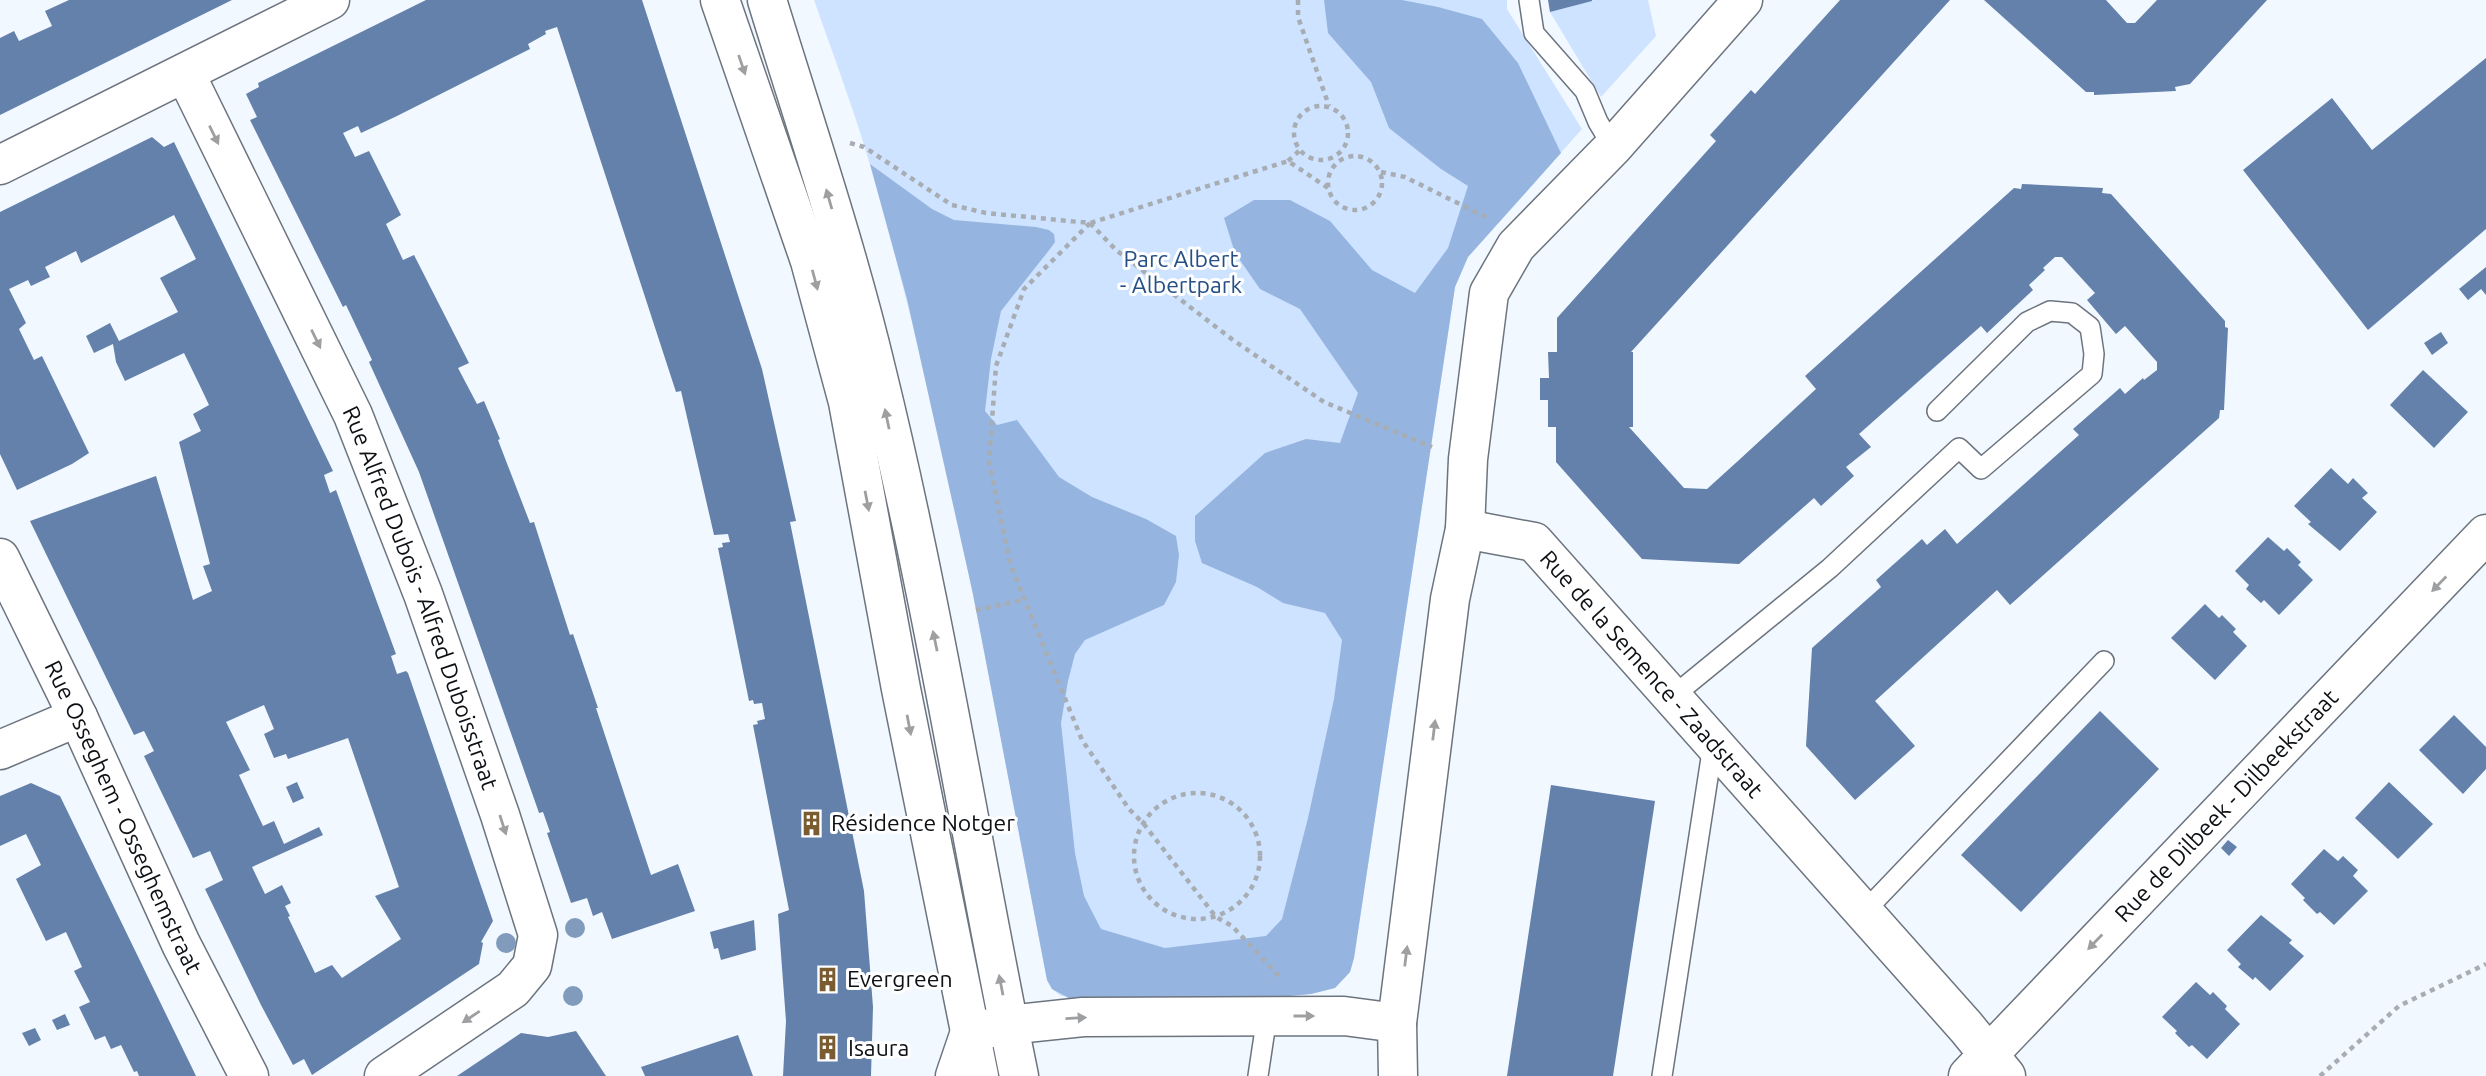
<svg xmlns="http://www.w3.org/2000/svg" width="2486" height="1076" viewBox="0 0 2486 1076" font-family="Ubuntu,sans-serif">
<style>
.green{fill:#cee3ff}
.forest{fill:#95b5e0}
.building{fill:#6381aa;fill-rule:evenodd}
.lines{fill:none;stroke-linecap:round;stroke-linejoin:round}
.service-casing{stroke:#6c747e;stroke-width:22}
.minor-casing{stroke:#6c747e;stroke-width:41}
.tertiary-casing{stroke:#6c747e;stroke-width:41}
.path{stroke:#a8adb3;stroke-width:4.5;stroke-dasharray:5 5;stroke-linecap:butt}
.service{stroke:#fff;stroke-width:19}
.minor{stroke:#fff;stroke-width:38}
.tertiary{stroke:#fff;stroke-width:38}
.tree{fill:#819bbc}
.oneway{fill:#9e9fa1}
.labels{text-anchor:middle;stroke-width:6;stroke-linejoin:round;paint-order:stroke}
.park-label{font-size:23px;fill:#254f85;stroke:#fff}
.street-label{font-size:23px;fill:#0d1014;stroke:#fff}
.poi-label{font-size:23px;fill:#0d1014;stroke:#fff;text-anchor:start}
</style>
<rect width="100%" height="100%" fill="#f2f8ff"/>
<g class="green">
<path d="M 814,0 L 1507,0 L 1507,9 L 1582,129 L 1468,257 L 1455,287 L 1354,958 L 1350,972 L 1335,988 L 1311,994 L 1258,999 L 1061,996 L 1052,989 L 1047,980 C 995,707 947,432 870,165 C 854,109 833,55 814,0 Z"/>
<polygon points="1594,0 1648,0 1656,36 1601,97 1550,12"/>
</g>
<polygon class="forest" points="1324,0 1402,0 1438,7 1482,19 1518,63 1561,153 1468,257 1455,287 1354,958 1350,972 1335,988 1311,994 1258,999 1074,1001 1052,989 1047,980 973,594 907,299 870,164 932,209 954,220 1036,227 1049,230 1054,234 1055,242 1050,249 1001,311 991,359 985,411 997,425 1017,420 1059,477 1092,497 1146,519 1176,536 1179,555 1176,582 1164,605 1085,640 1075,654 1068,681 1061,723 1075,853 1084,896 1101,929 1165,948 1266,936 1282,919 1308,818 1334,699 1342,640 1325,613 1283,603 1257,587 1202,563 1195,541 1195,516 1265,453 1306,439 1340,443 1358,393 1300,309 1260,289 1235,253 1224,218 1254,200 1290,200 1330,221 1372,270 1415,293 1448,248 1468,186 1441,169 1389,128 1371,82 1328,33"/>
<g class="building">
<polygon points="69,0 232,0 0,115 0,38 14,31 19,41 52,26 45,11"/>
<polygon points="426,0 642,0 762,369 796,521 790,522 864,891 873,1007 871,1076 783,1076 786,1021 778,914 789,910 753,725 758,724 757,721 765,719 762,703 754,704 753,700 749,701 718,548 723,547 722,543 730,542 728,534 714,535 681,391 676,392 557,27 545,31 546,34 528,44 530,49 397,116 361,133 358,126 343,133 355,157 369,151 401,215 386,224 403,260 414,255 469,363 458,368 477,404 484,401 500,439 498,440 530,523 534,522 570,635 573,634 598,708 596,708 651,875 678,864 695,911 612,939 602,912 593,916 587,898 571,903 547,833 550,832 543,812 539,813 538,810 419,472 369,362 372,360 346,305 343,307 336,293 250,120 257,117 246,94 259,87 258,83"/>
<polygon points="1548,0 1592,0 1592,1 1550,12"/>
<polygon points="1840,0 1950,0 1631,352 1633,352 1633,427 1629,427 1684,488 1707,489 1739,460 1816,389 1805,376 2014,188 2021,189 2022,184 2103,188 2102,193 2111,194 2225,321 2225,327 2228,328 2224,410 2220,410 2219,418 2010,605 1997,590 1875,701 1915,746 1855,800 1806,746 1812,648 1881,587 1876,580 1922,539 1927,545 1945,529 1957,544 2079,435 2073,429 2120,388 2125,394 2143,378 2144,380 2157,370 2157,362 2125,326 2116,334 2087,300 2095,293 2062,257 2055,257 2043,268 2045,270 2029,285 2033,290 1987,333 1981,326 1859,434 1871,447 1846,467 1854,476 1821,506 1814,498 1739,564 1642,559 1556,462 1556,427 1548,427 1548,400 1540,400 1540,378 1549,378 1548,352 1557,352 1557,318 1716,141 1710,135 1751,90 1755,94"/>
<polygon points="1984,0 2106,0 2127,23 2135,23 2157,0 2267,0 2190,84 2175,87 2176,91 2094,95 2094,92 2086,92"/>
<polygon points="2486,58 2486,229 2368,330 2243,170 2332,98 2372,150"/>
<path d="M 152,137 L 164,147 L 174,142 L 333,471 L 324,475 L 330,493 L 336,490 L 396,654 L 391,656 L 397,674 L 406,671 L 408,673 L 493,921 L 481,942 L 483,943 L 479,964 L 312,1075 L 304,1059 L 293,1065 L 261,1005 L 205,889 L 223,880 L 210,851 L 193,858 L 144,756 L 154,751 L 144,731 L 134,735 L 30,521 L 156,476 L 193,600 L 212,591 L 203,566 L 210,564 L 179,442 L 201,431 L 193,414 L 209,405 L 201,388 L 184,353 L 125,381 L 116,362 L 113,344 L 94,353 L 86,336 L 110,323 L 119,341 L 178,312 L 160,278 L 196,259 L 174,215 L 81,263 L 76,251 L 45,267 L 50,277 L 31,286 L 28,280 L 9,289 L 26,323 L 19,329 L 34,360 L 42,356 L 89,453 L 72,464 L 17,490 L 0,454 L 0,212 ZM 264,705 L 274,729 L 264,734 L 274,758 L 286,754 L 288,759 L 348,738 L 399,887 L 375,896 L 401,939 L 342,978 L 332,965 L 315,973 L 288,917 L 290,916 L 285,906 L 291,903 L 282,885 L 265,894 L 252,867 L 323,835 L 319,827 L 284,844 L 274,821 L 263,826 L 239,775 L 250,770 L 226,722 Z"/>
<polygon points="2486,267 2486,295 2481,289 2468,300 2459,289"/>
<polygon points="2441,332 2448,343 2432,355 2424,343"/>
<polygon points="2423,370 2468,412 2434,448 2390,405"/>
<polygon points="2331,468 2348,484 2353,478 2368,493 2362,498 2377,512 2340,551 2308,524 2311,522 2294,506"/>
<polygon points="2268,537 2284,551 2287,548 2301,562 2298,565 2313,580 2279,615 2264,600 2261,603 2246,589 2249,585 2235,571"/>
<polygon points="2205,604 2219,618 2222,615 2236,629 2233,632 2247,646 2215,680 2171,638"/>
<polygon points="2100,711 2159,769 2021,912 1961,855"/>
<polygon points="2454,715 2486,747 2486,769 2463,794 2419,750"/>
<polygon points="297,782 304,798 293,803 286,787"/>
<polygon points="2389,782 2433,824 2398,859 2355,818"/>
<polygon points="31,783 60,796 196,1076 139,1076 137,1071 134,1072 121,1045 111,1049 105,1036 95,1040 79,1007 90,1002 74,971 82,967 66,932 46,941 16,879 41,865 26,834 0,846 0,796"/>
<polygon points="1551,785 1655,801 1613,1076 1507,1076"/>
<polygon points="2228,840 2237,847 2229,856 2221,848"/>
<polygon points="2324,849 2338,861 2343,856 2358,870 2353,876 2368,891 2334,925 2320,912 2317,914 2303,900 2305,898 2291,884"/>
<polygon points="2261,915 2292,940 2289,943 2304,956 2270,991 2255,977 2253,980 2238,967 2241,964 2227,950"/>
<polygon points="754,920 756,950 721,960 718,948 714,949 710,932"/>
<polygon points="2196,982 2210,995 2213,992 2227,1006 2225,1009 2240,1024 2207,1059 2192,1045 2189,1047 2175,1033 2177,1031 2162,1017"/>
<polygon points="65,1014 70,1025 57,1030 52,1020"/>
<polygon points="35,1028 41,1040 29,1046 22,1033"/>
<polygon points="576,1031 606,1076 457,1076 521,1033 548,1037"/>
<polygon points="738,1035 753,1076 645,1076 641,1067"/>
</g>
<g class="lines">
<defs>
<g id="service">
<polyline points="1529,0 1534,33 1585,91 1598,122 1613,147"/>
<polyline points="1672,697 1830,568 1959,448 1981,469 2092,374 2094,354 2090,327 2072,313 2050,311 2027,322 1937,411"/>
<polyline points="1863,913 2104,661"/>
<polyline points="1258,1076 1267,1016"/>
<polyline points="1662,1076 1713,745"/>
</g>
<g id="minor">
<path id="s1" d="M 185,73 L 353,415 L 423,594 L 500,815 L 538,935 L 532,966 L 513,989 L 384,1076"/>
<polyline points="0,165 330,0"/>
<path id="s2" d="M 1465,529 L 1534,542 L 1966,1027 L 2006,1076"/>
<path id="s3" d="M 0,558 L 78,717 L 181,944 L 249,1076"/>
<polyline points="0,750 78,717"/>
<polyline points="955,1076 970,1032 1008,1025 1083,1017 1344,1016 1397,1023"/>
<polyline points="1398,1076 1397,1023 1450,599 1465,529 1468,459 1489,293 1516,246 1613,147 1743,0"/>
<path id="s4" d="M 1968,1076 L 2486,534"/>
</g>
<g id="tertiary">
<polyline points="720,0 810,261 848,402 901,689 979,1076"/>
<path d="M 767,0 C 805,124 847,247 877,373 C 934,605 971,842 1019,1076"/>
</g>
</defs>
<use href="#service" class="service-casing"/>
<use href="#minor" class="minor-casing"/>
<use href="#tertiary" class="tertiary-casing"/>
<g class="path">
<polyline points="1298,0 1298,17 1329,106"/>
<circle cx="1321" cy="133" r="27"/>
<polyline points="850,143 864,147 952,205 986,213 1090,223 1288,161 1328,188"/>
<circle cx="1355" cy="183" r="27"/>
<polyline points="1288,161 1299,151"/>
<polyline points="1381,172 1405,177 1490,219"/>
<polyline points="1090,223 1024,289 996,366 989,462 1010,564 1082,740 1129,809 1143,823 1216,917 1232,926 1281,978"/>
<polyline points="1090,223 1116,250 1233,340 1324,402 1432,447"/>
<polyline points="976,610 1023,600"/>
<circle cx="1197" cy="856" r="63"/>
<polyline points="2320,1076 2399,1006 2486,964"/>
</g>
<use href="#service" class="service"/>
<use href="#minor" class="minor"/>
<use href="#tertiary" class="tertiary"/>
</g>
<g class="tree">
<circle cx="575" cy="928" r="10"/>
<circle cx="506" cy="943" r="10"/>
<circle cx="573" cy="996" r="10"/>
</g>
<defs><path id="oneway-solid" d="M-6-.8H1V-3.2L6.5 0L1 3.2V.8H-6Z" transform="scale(1.75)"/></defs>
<g class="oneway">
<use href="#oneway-solid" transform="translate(742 65) rotate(71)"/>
<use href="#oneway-solid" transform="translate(214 135) rotate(64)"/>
<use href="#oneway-solid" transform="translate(829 199) rotate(-106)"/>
<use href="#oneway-solid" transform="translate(815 280) rotate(75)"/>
<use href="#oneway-solid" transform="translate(316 339) rotate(64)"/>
<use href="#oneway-solid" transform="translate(887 419) rotate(-102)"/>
<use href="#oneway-solid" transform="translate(867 501) rotate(79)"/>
<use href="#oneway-solid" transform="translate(2439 584) rotate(134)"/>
<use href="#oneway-solid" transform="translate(935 641) rotate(-102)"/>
<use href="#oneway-solid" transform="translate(909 725) rotate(79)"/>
<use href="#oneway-solid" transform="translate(1434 730) rotate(-83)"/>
<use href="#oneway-solid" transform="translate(503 825) rotate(72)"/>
<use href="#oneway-solid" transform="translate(2095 942) rotate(134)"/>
<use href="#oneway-solid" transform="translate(1406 956) rotate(-83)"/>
<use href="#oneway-solid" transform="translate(1001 985) rotate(-101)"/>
<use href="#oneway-solid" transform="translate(1304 1016)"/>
<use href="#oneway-solid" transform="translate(471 1017) rotate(146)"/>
<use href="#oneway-solid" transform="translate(1076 1018) rotate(-3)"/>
</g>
<defs>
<symbol id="building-bare" viewBox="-9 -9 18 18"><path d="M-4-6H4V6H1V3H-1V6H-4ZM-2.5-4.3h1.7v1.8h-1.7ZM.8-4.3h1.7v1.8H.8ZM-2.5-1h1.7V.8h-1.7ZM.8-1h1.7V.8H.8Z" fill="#7a5c30" stroke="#fff" stroke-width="2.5" paint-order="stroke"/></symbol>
</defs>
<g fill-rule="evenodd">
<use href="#building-bare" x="794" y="806" width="35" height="35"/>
<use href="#building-bare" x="810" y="962" width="35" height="35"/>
<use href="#building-bare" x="810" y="1030" width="35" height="35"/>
</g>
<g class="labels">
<g class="park-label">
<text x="1181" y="267">Parc Albert<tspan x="1181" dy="26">- Albertpark</tspan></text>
</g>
<g class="street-label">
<text dy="8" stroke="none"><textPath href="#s1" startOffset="576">Rue Alfred Dubois - Alfred Duboisstraat</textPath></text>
<text dy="8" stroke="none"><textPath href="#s2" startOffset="247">Rue de la Semence - Zaadstraat</textPath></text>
<text dy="8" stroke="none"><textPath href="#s4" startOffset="374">Rue de Dilbeek - Dilbeekstraat</textPath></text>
<text dy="8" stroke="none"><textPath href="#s3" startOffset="287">Rue Osseghem - Osseghemstraat</textPath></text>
</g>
<g class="poi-label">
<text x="831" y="831">Résidence Notger</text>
<text x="847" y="987">Evergreen</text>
<text x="848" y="1056">Isaura</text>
</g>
</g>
</svg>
